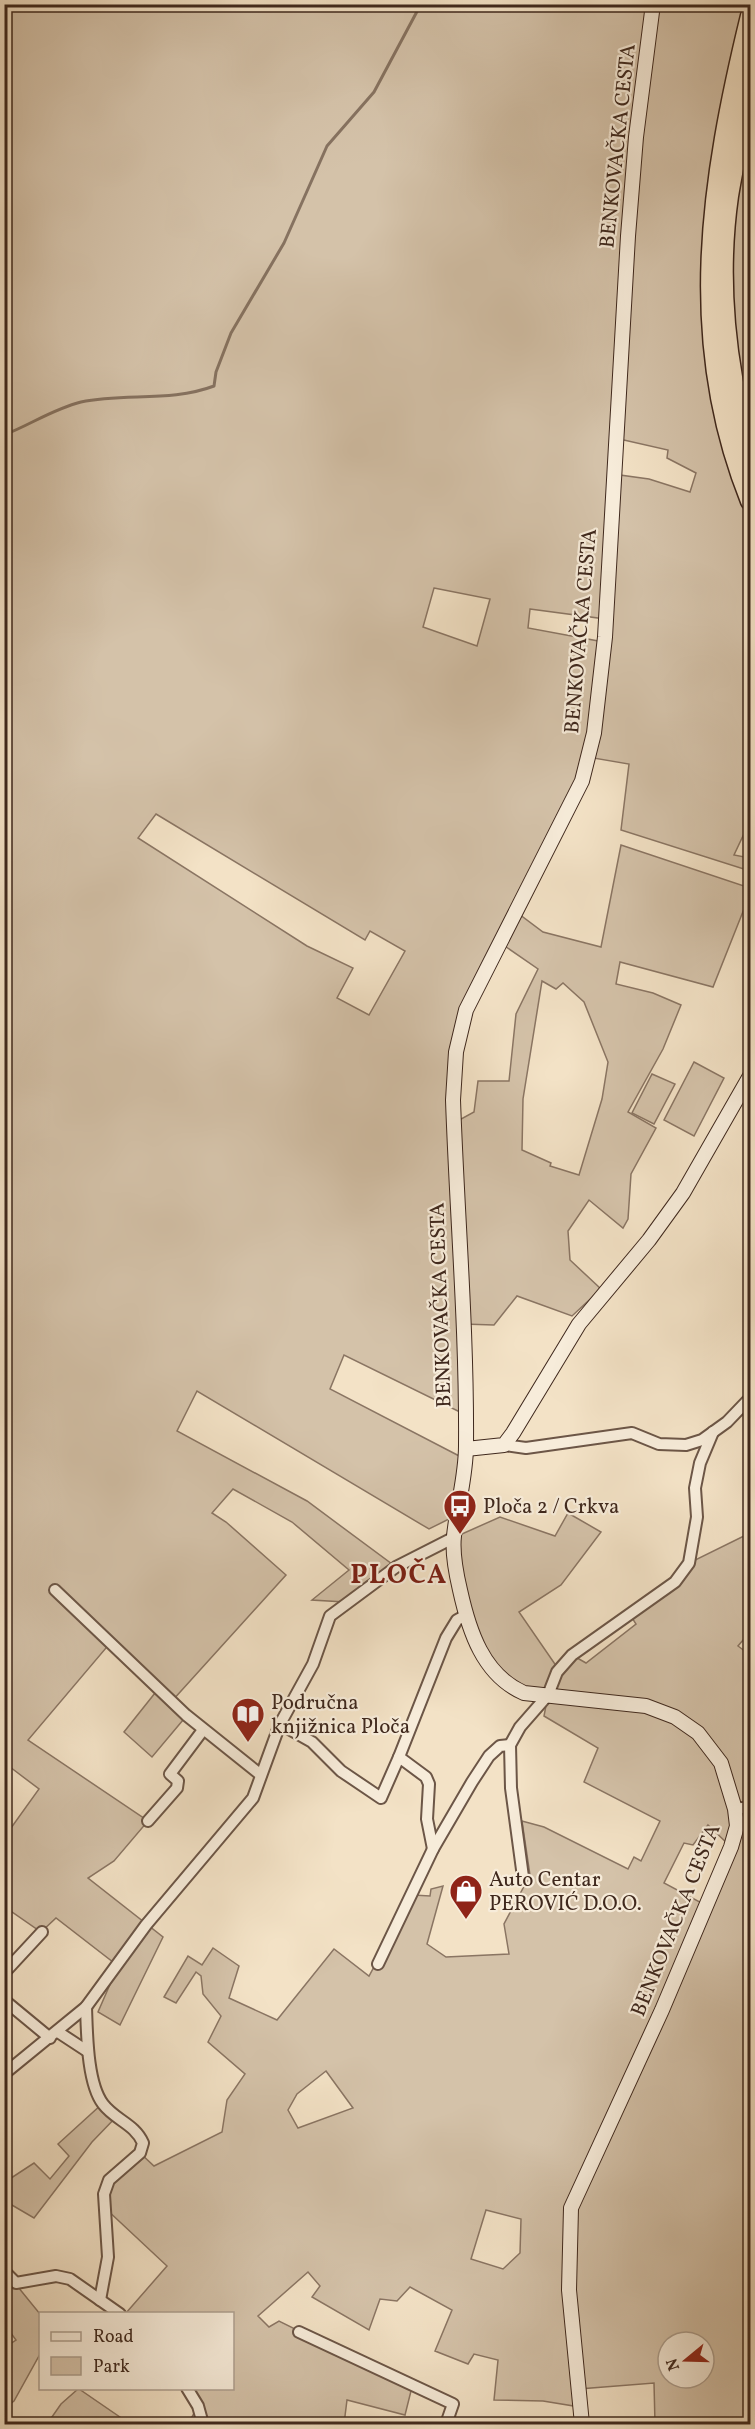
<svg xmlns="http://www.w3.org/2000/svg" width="755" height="2429" viewBox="0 0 755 2429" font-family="Vollkorn,serif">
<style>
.green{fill:#d4c2a9;stroke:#8a7563;stroke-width:1.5;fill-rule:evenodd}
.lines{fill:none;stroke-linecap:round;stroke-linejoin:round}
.stream{stroke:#867260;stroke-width:3}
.street-casing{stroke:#6c5647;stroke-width:14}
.secondary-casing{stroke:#3f281d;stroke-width:16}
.highway-casing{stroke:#3f281d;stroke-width:21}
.street{stroke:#f7ecda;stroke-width:10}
.secondary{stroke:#f7ecda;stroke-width:14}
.highway{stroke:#f3e2c6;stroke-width:18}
.labels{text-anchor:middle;stroke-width:4.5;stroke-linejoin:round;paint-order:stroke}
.street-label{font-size:21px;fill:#3f281d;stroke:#f7ecda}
.poi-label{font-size:21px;fill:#3f281d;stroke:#f7ecda;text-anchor:start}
.district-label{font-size:27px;font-weight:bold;letter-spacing:1.5px;fill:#7a1f14;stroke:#f7ecda}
</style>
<rect width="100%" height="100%" fill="#f3e2c6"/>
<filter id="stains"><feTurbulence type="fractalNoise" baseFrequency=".00333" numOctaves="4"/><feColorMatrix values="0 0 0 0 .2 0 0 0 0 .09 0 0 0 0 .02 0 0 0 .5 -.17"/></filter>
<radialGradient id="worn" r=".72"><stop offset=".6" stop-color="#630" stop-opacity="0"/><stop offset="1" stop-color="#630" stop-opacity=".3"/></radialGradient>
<g class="green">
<path d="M 5,5 L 750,5 L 750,821 L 734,855 L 750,858 L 750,871 L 621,830 L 629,764 L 588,757 L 515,911 L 543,932 L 601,947 L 621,845 L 750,888 L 750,912 L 744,909 L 713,987 L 620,962 L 616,984 L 653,993 L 681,1005 L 663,1049 L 628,1112 L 656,1128 L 631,1174 L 628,1219 L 623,1228 L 589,1200 L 568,1231 L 570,1260 L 601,1289 L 572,1316 L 517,1296 L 494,1325 L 463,1324 L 466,1415 L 344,1355 L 330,1389 L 465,1459 L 449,1519 L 429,1529 L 197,1391 L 177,1431 L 307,1501 L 396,1567 L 345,1602 L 312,1600 L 349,1570 L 292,1522 L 233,1489 L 212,1513 L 226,1522 L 286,1575 L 172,1701 L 186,1715 L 183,1720 L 152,1757 L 124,1732 L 159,1688 L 111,1642 L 28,1740 L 148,1821 L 114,1861 L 88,1878 L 163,1937 L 120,2025 L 98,2012 L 118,1966 L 56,1918 L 41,1932 L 5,1907 L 5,1825 L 11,1828 L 39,1789 L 10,1767 L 5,1775 ZM 615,438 L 668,450 L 667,458 L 696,473 L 690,492 L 649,479 L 613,474 ZM 434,588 L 490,599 L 477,646 L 423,627 ZM 530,609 L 605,619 L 604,642 L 528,628 ZM 156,814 L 365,940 L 370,931 L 405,951 L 369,1015 L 337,998 L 353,968 L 307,946 L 138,838 ZM 499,942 L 538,969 L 516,1014 L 509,1081 L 478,1081 L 474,1112 L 454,1123 L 466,1010 ZM 542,981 L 556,989 L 563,983 L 584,1002 L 608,1062 L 602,1099 L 579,1175 L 550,1166 L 551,1163 L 522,1150 L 523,1099 Z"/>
<polygon points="694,1062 724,1078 694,1136 664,1120"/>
<polygon points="652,1074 675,1084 654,1124 632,1113"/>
<path d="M 568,1513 L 601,1532 L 561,1585 L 519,1612 L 559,1670 L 572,1655 L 586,1663 L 636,1624 L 629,1613 L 675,1582 L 689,1563 L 750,1533 L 750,1632 L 738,1646 L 750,1655 L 750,2424 L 655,2424 L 654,2383 L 579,2389 L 580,2407 L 543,2401 L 494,2400 L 498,2360 L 474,2354 L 468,2364 L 435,2351 L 452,2310 L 410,2287 L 397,2301 L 380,2299 L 369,2330 L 312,2297 L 320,2286 L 308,2272 L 258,2316 L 269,2327 L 279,2321 L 412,2387 L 405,2415 L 347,2400 L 344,2424 L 188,2424 L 198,2406 L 187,2389 L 232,2388 L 232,2314 L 126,2313 L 167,2266 L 105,2208 L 109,2180 L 140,2153 L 154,2166 L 222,2132 L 227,2100 L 245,2074 L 208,2042 L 221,2016 L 203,1994 L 201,1976 L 196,1972 L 176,2003 L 164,1997 L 188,1956 L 202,1965 L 213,1948 L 239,1966 L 229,1998 L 277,2020 L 334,1949 L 369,1976 L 413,1895 L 430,1896 L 431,1889 L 443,1886 L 427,1944 L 446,1957 L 509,1954 L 504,1924 L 530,1875 L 522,1821 L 544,1827 L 628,1869 L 634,1857 L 641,1861 L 660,1821 L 584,1782 L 598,1748 L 544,1716 L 548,1695 L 524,1693 L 482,1655 L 453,1538 L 500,1517 L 555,1536 ZM 708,1825 L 731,1847 L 707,1906 L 664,1883 L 684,1843 L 693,1845 ZM 326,2071 L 353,2108 L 298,2128 L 288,2110 L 297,2094 ZM 486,2210 L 521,2219 L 520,2253 L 503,2269 L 471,2259 ZM 668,2342 L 704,2342 L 704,2378 L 668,2378 Z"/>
<polygon points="102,2104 117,2116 92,2142 34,2218 5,2201 5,2182 34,2163 50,2179 69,2156 58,2144"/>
<polygon points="5,2271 40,2314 40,2354 14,2401 5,2408 4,2348 16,2340 5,2325 5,2319 9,2317 5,2311"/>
<polygon points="78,2389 79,2389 130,2424 47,2424 61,2404"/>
</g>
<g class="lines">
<path class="stream" d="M 4,435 C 30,425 53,409 81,402 C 125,393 172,402 214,386 L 216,372 L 231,333 L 284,243 L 327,146 L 374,92 L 421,4"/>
<defs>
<g id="street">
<polyline points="504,1445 526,1448 632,1433 659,1444 686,1445 702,1440 727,1422 750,1398"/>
<polyline points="55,1590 186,1715 261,1775"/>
<polyline points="280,1724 312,1742 341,1771 381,1798 399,1757"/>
<polyline points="735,1809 750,1807"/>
<polyline points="148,1821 177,1788 178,1781 170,1774 203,1730"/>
<polyline points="433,1849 427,1819 429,1784 426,1777 399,1757 446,1638 457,1620 466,1615"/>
<polyline points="523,1877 511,1788 510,1745 520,1727 548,1695 557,1672 572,1655 675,1582 689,1563 697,1517 695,1488 700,1463 713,1432"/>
<polyline points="378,1964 433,1849 472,1782 489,1756 500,1746 510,1745"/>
<polyline points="4,1973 42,1932"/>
<polyline points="4,2000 50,2038"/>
<path d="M 86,2007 C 87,2033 87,2083 103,2104 C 115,2120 135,2124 143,2143 L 140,2153 L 109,2180 L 104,2194 L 108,2257 L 100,2300"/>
<polyline points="58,2032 87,2051"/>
<polyline points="4,2074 86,2007 146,1925 253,1798 280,1724 313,1664 330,1616 396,1567 453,1538"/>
<polyline points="4,2271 16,2283 56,2276 70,2279 120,2314"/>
<polyline points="299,2332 453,2404 446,2424"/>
<polyline points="187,2388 198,2406 203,2424"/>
</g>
<g id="secondary">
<polyline points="466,1449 504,1445 513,1433 579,1324 649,1240 683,1193 750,1076"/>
<path d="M 582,2424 L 569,2290 L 571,2208 L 662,2010 L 731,1847 L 737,1826 L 735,1809 L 721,1763 L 698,1733 L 675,1717 L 646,1706 L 524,1693 C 483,1675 469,1631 460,1590 C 456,1573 452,1553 454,1536 C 457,1506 466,1476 466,1446 C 467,1331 457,1215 453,1100 L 456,1052 L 466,1010 L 582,781 L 594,733 L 605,637 L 628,236 L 636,137 L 653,4"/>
</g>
<g id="highway">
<path d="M 750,16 C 710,180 685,340 750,501"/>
<path d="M 750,88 C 743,124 735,160 729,196 C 717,280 726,369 750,450"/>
</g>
</defs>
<use href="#street" class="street-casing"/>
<use href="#secondary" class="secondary-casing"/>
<use href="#highway" class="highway-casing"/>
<use href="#street" class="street"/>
<use href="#secondary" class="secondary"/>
<use href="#highway" class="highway"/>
</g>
<defs>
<symbol id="bus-pin" viewBox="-11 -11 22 30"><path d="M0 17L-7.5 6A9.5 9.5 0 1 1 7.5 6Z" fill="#8f2418" stroke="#f7ecda"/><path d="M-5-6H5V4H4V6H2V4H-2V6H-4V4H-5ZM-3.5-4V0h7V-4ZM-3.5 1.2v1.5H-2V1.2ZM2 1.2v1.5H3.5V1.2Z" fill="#fff"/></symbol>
<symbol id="library-pin" viewBox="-11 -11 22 30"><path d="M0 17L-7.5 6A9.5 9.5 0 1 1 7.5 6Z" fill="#8f2418" stroke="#f7ecda"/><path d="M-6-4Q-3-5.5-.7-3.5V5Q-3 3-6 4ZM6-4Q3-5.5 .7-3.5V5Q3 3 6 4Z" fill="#fff"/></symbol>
<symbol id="shop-pin" viewBox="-11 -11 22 30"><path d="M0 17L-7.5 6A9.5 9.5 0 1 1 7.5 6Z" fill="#8f2418" stroke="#f7ecda"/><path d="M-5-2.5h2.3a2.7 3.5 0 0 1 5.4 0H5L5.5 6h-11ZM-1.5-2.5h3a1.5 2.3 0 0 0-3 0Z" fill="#fff"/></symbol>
</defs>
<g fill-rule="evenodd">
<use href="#bus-pin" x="441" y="1487" width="38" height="52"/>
<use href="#library-pin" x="229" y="1695" width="38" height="52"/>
<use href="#shop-pin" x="447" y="1872" width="38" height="52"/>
</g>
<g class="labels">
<g class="street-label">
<text transform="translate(617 146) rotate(-84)" y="7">BENKOVAČKA CESTA</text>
<text transform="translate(580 631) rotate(-85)" y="7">BENKOVAČKA CESTA</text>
<text transform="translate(440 1305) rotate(-92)" y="7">BENKOVAČKA CESTA</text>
<text transform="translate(675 1920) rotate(-68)" y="7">BENKOVAČKA CESTA</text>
</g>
<g class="poi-label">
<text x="483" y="1513">Ploča 2 / Crkva</text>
<text x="271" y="1709">Područna<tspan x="271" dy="24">knjižnica Ploča</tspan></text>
<text x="489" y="1886">Auto Centar<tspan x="489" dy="24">PEROVIĆ D.O.O.</tspan></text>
</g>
<g class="district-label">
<text x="399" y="1583">PLOČA</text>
</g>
</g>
<rect width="755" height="2429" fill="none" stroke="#f3e2c6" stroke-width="24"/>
<rect x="6" y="6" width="743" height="2417" fill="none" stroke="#3f281d" stroke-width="3"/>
<rect x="12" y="12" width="731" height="2405" fill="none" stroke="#3f281d" stroke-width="1.5"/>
<rect x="39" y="2312" width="195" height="78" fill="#f7ecda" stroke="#ad9e8e" stroke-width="1.5"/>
<rect x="51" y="2332" width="30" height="9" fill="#f7ecda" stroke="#ad9e8e" stroke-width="1.5"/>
<text x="93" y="2342" font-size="18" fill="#3f281d">Road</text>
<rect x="51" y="2357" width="30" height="18" fill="#d4c2a9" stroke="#ad9e8e" stroke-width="1.5"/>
<text x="93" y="2372" font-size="18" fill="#3f281d">Park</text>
<g transform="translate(686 2360) rotate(251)"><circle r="28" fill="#f7ecda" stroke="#ad9e8e" stroke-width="1.5"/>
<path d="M0-4.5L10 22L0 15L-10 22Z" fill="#8f2418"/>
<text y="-9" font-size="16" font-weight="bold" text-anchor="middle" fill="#3f281d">N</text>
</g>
<rect width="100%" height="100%" filter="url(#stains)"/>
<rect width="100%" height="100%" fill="url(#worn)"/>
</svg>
